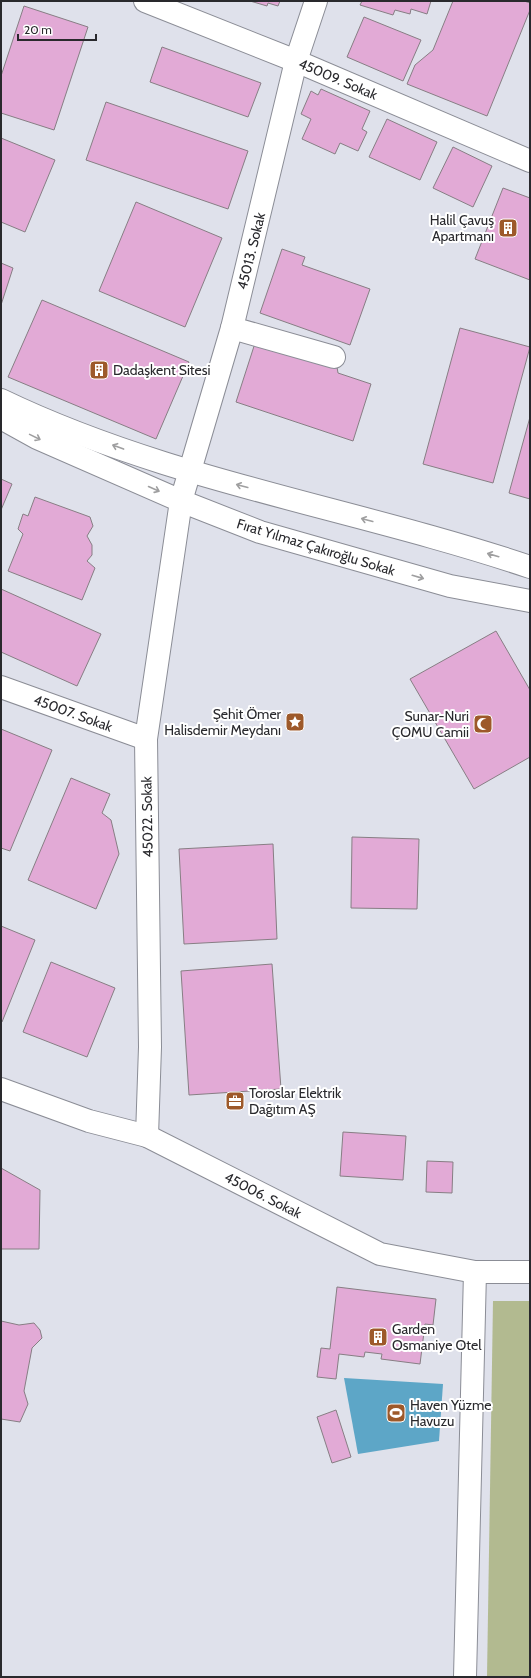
<svg xmlns="http://www.w3.org/2000/svg" width="531" height="1678" viewBox="0 0 531 1678" font-family="Cabin,sans-serif">
<style>
.green{fill:#b2ba90}
.water{fill:#5da6c7}
.building{fill:#e2aad6;stroke:#877e84}
.lines{fill:none;stroke-linecap:round;stroke-linejoin:round}
.minor-casing{stroke:#8b8d96;stroke-width:24}
.minor{stroke:#fff;stroke-width:22}
.oneway{stroke:#9f9fa0}
.labels{text-anchor:middle;stroke-width:4;stroke-linejoin:round;paint-order:stroke}
.street-label{font-size:14px;fill:#29292d;stroke:#fff}
.poi-label{font-size:14px;fill:#29292d;stroke:#fff;text-anchor:start}
</style>
<rect width="100%" height="100%" fill="#dfe1eb"/>
<polygon class="green" points="493,1301 530,1301 530,1677 487,1677"/>
<polygon class="water" points="344,1378 443,1384 439,1441 358,1454"/>
<g class="building">
<polygon points="250,1 280,1 278,6 268,3 267,6"/>
<polygon points="362,1 431,1 427,14 411,9 410,14 395,10 393,15 360,5"/>
<polygon points="453,1 524,1 530,3 530,10 487,116 407,84 415,65 433,50"/>
<polygon points="24,6 88,27 54,130 1,113 1,76"/>
<polygon points="364,17 421,40 403,81 347,57"/>
<polygon points="162,47 261,83 248,117 150,82"/>
<polygon points="321,89 370,111 362,129 367,132 358,151 340,143 335,154 302,139 311,119 301,114 311,91 318,95"/>
<polygon points="106,102 248,151 228,209 86,160"/>
<polygon points="387,119 437,142 420,180 369,157"/>
<polygon points="1,138 55,160 25,232 1,222"/>
<polygon points="453,147 492,166 473,207 433,188"/>
<polygon points="503,188 530,198 530,280 475,259"/>
<polygon points="136,202 222,238 185,327 99,291"/>
<polygon points="282,249 305,257 302,265 370,289 350,345 260,313"/>
<polygon points="1,263 13,268 1,305"/>
<polygon points="42,300 189,362 156,439 8,377"/>
<polygon points="460,328 530,347 493,483 423,464"/>
<polygon points="256,340 337,367 338,373 371,384 353,441 236,402"/>
<polygon points="530,417 530,499 509,493"/>
<polygon points="1,479 12,484 1,510"/>
<polygon points="35,497 90,517 93,526 87,536 92,545 92,555 87,561 95,568 82,600 8,571 23,534 18,529 23,514 28,516"/>
<polygon points="1,589 101,634 77,686 1,652"/>
<polygon points="496,631 530,690 530,757 474,789 410,679"/>
<polygon points="1,729 52,750 10,851 1,848"/>
<polygon points="71,778 110,794 102,813 111,820 119,854 96,909 28,880"/>
<polygon points="352,837 419,839 417,909 351,908"/>
<polygon points="273,844 277,939 184,944 179,849"/>
<polygon points="1,926 35,940 2,1022 1,1022"/>
<polygon points="51,962 115,988 87,1057 23,1032"/>
<polygon points="272,964 281,1089 189,1095 181,971"/>
<polygon points="343,1132 406,1136 403,1180 340,1176"/>
<polygon points="427,1161 453,1162 452,1193 426,1192"/>
<polygon points="1,1168 40,1190 39,1249 1,1249"/>
<polygon points="337,1287 436,1299 433,1325 425,1324 420,1364 381,1359 382,1354 365,1352 364,1357 339,1354 336,1379 317,1377 321,1348 330,1349"/>
<polygon points="1,1321 19,1325 34,1323 40,1330 42,1338 32,1348 24,1391 28,1404 20,1422 1,1419"/>
<polygon points="336,1410 351,1457 332,1463 317,1417"/>
</g>
<g class="lines">
<defs>
<g id="minor">
<polyline points="145,1 296,61 530,161"/>
<polyline points="232,328 334,357"/>
<path d="M 1,400 C 169,481 355,508 530,567"/>
<polyline points="1,418 37,438 181,501 260,532 450,586 530,601"/>
<polyline points="1,687 146,739"/>
<polyline points="1,1089 89,1121 147,1136 380,1254 475,1272 530,1272"/>
<polyline points="147,1136 150,1047 146,739 181,501 232,328 296,61 316,1"/>
<polyline points="465,1677 475,1272"/>
</g>
</defs>
<use href="#minor" class="minor-casing"/>
<use href="#minor" class="minor"/>
</g>
<defs><path id="oneway-shaft" d="M-6 0H5M1.5-3L5.5 0L1.5 3" fill="none" stroke-width="1.6" stroke-linecap="round" stroke-linejoin="round"/></defs>
<g class="oneway">
<use href="#oneway-shaft" transform="translate(35 437) rotate(26)"/>
<use href="#oneway-shaft" transform="translate(118 447) rotate(-160)"/>
<use href="#oneway-shaft" transform="translate(242 486) rotate(-165)"/>
<use href="#oneway-shaft" transform="translate(154 489) rotate(24)"/>
<use href="#oneway-shaft" transform="translate(367 520) rotate(-165)"/>
<use href="#oneway-shaft" transform="translate(493 555) rotate(-164)"/>
<use href="#oneway-shaft" transform="translate(418 577) rotate(16)"/>
</g>
<defs>
<symbol id="building-square" viewBox="-11 -11 22 22"><rect x="-9" y="-9" width="18" height="18" rx="4" fill="#9d592a" stroke="#fff"/><path d="M-4-6H4V6H1V3H-1V6H-4ZM-2.5-4.3h1.7v1.8h-1.7ZM.8-4.3h1.7v1.8H.8ZM-2.5-1h1.7V.8h-1.7ZM.8-1h1.7V.8H.8Z" fill="#fff"/></symbol>
<symbol id="sight-square" viewBox="-11 -11 22 22"><rect x="-9" y="-9" width="18" height="18" rx="4" fill="#9d592a" stroke="#fff"/><path d="M0-6L1.8-2.2L6-1.7L2.9 1.2L3.7 5.4L0 3.3L-3.7 5.4L-2.9 1.2L-6-1.7L-1.8-2.2Z" fill="#fff"/></symbol>
<symbol id="mosque-square" viewBox="-11 -11 22 22"><rect x="-9" y="-9" width="18" height="18" rx="4" fill="#9d592a" stroke="#fff"/><path d="M3.5-4.9A6 6 0 1 0 3.5 4.9A5 5 0 1 1 3.5-4.9Z" fill="#fff"/></symbol>
<symbol id="office-square" viewBox="-11 -11 22 22"><rect x="-9" y="-9" width="18" height="18" rx="4" fill="#9d592a" stroke="#fff"/><path d="M-6-3h4V-5.5h4V-3h4V5H-6ZM-1-4.5V-3h2v-1.5ZM-6 0V1H6V0Z" fill="#fff"/></symbol>
<symbol id="stadium-square" viewBox="-11 -11 22 22"><rect x="-9" y="-9" width="18" height="18" rx="4" fill="#9d592a" stroke="#fff"/><path d="M0-5a6.5 5 0 1 0 0 10a6.5 5 0 1 0 0-10ZM-3.5-1.8h7v3.6h-7Z" fill="#fff"/></symbol>
</defs>
<g fill-rule="evenodd">
<use href="#building-square" x="497" y="217" width="22" height="22"/>
<use href="#building-square" x="88" y="359" width="22" height="22"/>
<use href="#sight-square" x="284" y="711" width="22" height="22"/>
<use href="#mosque-square" x="472" y="713" width="22" height="22"/>
<use href="#office-square" x="224" y="1090" width="22" height="22"/>
<use href="#building-square" x="367" y="1326" width="22" height="22"/>
<use href="#stadium-square" x="385" y="1402" width="22" height="22"/>
</g>
<g class="labels">
<g class="street-label">
<text transform="translate(338 79) rotate(23)" y="5">45009. Sokak</text>
<text transform="translate(251 251) rotate(-76)" y="5">45013. Sokak</text>
<text transform="translate(316 547) rotate(17)" y="5">Fırat Yılmaz Çakıroğlu Sokak</text>
<text transform="translate(73 713) rotate(20)" y="5">45007. Sokak</text>
<text transform="translate(147 817) rotate(-91)" y="5">45022. Sokak</text>
<text transform="translate(263 1195) rotate(27)" y="5">45006. Sokak</text>
</g>
<g class="poi-label">
<text x="494" y="225" text-anchor="end">Halil Çavuş<tspan x="494" dy="16">Apartmanı</tspan></text>
<text x="113" y="375">Dadaşkent Sitesi</text>
<text x="281" y="719" text-anchor="end">Şehit Ömer<tspan x="281" dy="16">Halisdemir Meydanı</tspan></text>
<text x="469" y="721" text-anchor="end">Sunar-Nuri<tspan x="469" dy="16">ÇOMU Camii</tspan></text>
<text x="249" y="1098">Toroslar Elektrik<tspan x="249" dy="16">Dağıtım AŞ</tspan></text>
<text x="392" y="1334">Garden<tspan x="392" dy="16">Osmaniye Otel</tspan></text>
<text x="410" y="1410">Haven Yüzme<tspan x="410" dy="16">Havuzu</tspan></text>
</g>
</g>
<rect width="531" height="1678" fill="none" stroke="#29292d" stroke-width="4"/>
<path d="M18 34v6h78v-6" fill="none" stroke="#29292d" stroke-width="2"/>
<text x="24" y="34" font-size="12" fill="#29292d" stroke="#ffffff" stroke-width="3" paint-order="stroke">20 m</text>
</svg>
